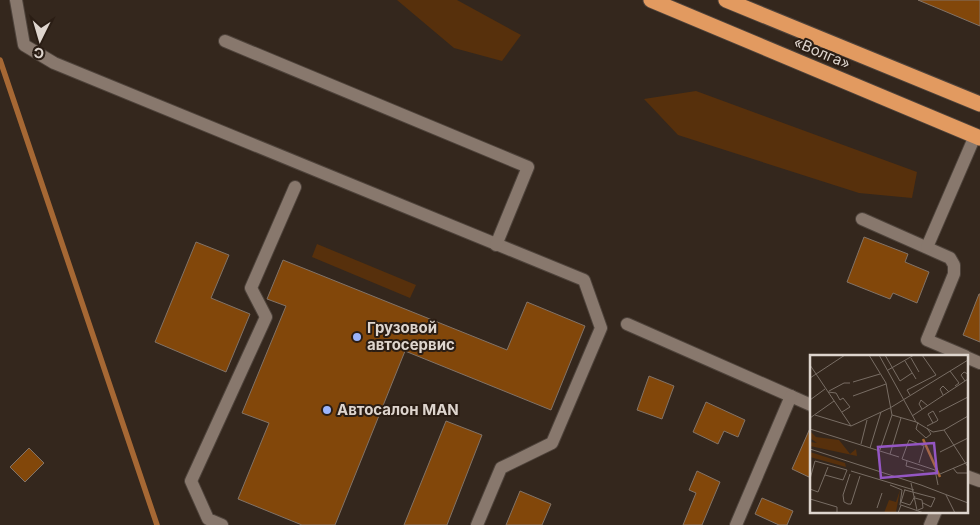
<svg xmlns="http://www.w3.org/2000/svg" width="980" height="525" viewBox="0 0 980 525" font-family="Inter,sans-serif">
<style>
.green{fill:#57300c}
.lines{fill:none;stroke-linecap:round;stroke-linejoin:round}
.stream{stroke:#a66834;stroke-width:5.5}
.building{fill:#82470a;stroke:#827367}
.minor-casing{stroke:#4e433b;stroke-width:14}
.highway-casing{stroke:#4e433b;stroke-width:17}
.minor{stroke:#88786d;stroke-width:12}
.highway{stroke:#e29a60;stroke-width:15}
.poi-dot{fill:#9bb5fd;stroke:#2a1d14;stroke-width:2}
.labels{text-anchor:middle;stroke-width:4;stroke-linejoin:round;paint-order:stroke}
.street-label{font-size:15px;fill:#ded5ce;stroke:#2a1d14}
.poi-label{font-size:15px;font-weight:bold;fill:#ded5ce;stroke:#2a1d14;text-anchor:start}
.inset-river{fill:none;stroke:#a66834;stroke-width:2.5}
.inset-road{fill:none;stroke:#786d64;stroke-width:1}
.view{fill:#9456c3;fill-opacity:0.15;stroke:#9456c3;stroke-width:2.5}
.inset-edge{fill:none;stroke:#ded5ce;stroke-width:2.5}
</style>
<rect width="100%" height="100%" fill="#34271d"/>
<g class="green">
<polygon points="397,0 457,0 521,35 502,61 454,48"/>
<polygon points="696,91 917,172 912,198 859,193 678,135 644,99"/>
<polygon points="317,244 416,285 410,298 312,257"/>
</g>
<g class="lines">
<polyline class="stream" points="0,60 157,525"/>
</g>
<g class="building">
<polygon points="919,0 980,0 980,26 918,0"/>
<polygon points="864,237 908,254 905,262 929,272 917,303 893,293 890,299 847,282"/>
<polygon points="196,242 229,255 211,298 250,314 226,372 155,342"/>
<polygon points="283,260 507,350 527,302 585,326 551,410 405,351 335,525 302,525 238,499 269,423 242,413 286,306 267,299"/>
<polygon points="979,294 980,294 980,342 963,335"/>
<polygon points="649,376 674,386 662,419 637,410"/>
<polygon points="706,402 745,420 738,437 724,431 718,444 693,432"/>
<polygon points="446,421 482,435 447,525 404,525"/>
<polygon points="811,426 811,478 792,469"/>
<polygon points="29,448 44,463 25,482 10,467"/>
<polygon points="697,471 720,482 702,525 683,525 696,493 689,490"/>
<polygon points="520,491 551,504 542,525 506,525"/>
<polygon points="762,498 793,511 787,525 779,525 755,514"/>
</g>
<g class="lines">
<defs>
<g id="minor">
<polyline points="16,0 24,45 54,63 584,280 601,328 552,443 501,468 477,525"/>
<polyline points="225,41 528,167 496,245"/>
<polyline points="862,219 950,258 954,265 954,274 927,340 965,356"/>
<polyline points="927,247 975,136"/>
<polyline points="627,324 811,405"/>
<polyline points="966,357 980,363"/>
<polyline points="966,476 980,481"/>
<polyline points="222,525 208,519 191,481 266,317 251,288 295,187"/>
<polyline points="736,525 791,396"/>
<polyline points="930,525 936,511"/>
</g>
<g id="highway">
<polyline points="651,0 980,138"/>
<polyline points="726,0 980,104"/>
</g>
</defs>
<use href="#minor" class="minor-casing"/>
<use href="#highway" class="highway-casing"/>
<use href="#minor" class="minor"/>
<use href="#highway" class="highway"/>
</g>
<g class="poi-dot">
<circle cx="357" cy="337" r="5"/>
<circle cx="327" cy="410" r="5"/>
</g>
<g class="labels">
<g class="street-label">
<text transform="translate(822 53) rotate(23)" y="5">«Волга»</text>
</g>
<g class="poi-label">
<text x="367" y="333">Грузовой<tspan x="367" dy="17">автосервис</tspan></text>
<text x="337" y="415">Автосалон MAN</text>
</g>
</g>
<g transform="translate(810 355)">
<rect width="158" height="158" fill="#34271d"/>
<path d="M 0,76 L 6,82 L 29,85 L 40,99 L 46,94 L 47,101 L 0,91 L 0,87 L 7,88 L 0,83 ZM 0,97 L 35,108 L 36,112 L 0,102 ZM 90,135 L 86,157 L 74,158 L 79,145 L 86,147 Z" fill="#57300c"/>
<path class="inset-river" d="M 113,84 L 130,122"/>
<path class="inset-road" d="M 59,0 L 76,28 L 82,60 L 106,67M 69,0 L 106,67 L 123,77 L 134,75 L 158,61M 75,0 L 90,26 L 102,18M 112,0 L 126,20M 101,3 L 109,17M 95,6 L 106,24M 0,10 L 41,71M 78,15 L 104,0M 140,16 L 149,28 L 145,31M 0,23 L 35,0M 155,26 L 151,20 L 154,17 L 158,19M 43,27 L 70,19M 19,36 L 34,28 L 40,28M 18,37 L 26,38 L 30,45 L 33,43 L 40,52 L 32,57M 100,40 L 97,35 L 126,20M 133,40 L 130,34 L 133,31 L 139,37M 43,41 L 76,29M 0,45 L 15,34M 112,54 L 109,49 L 111,45 L 118,51M 129,57 L 158,42M 5,60 L 41,71M 102,61 L 158,24M 0,63 L 24,46M 108,67 L 106,74 L 116,83 L 121,79 L 117,73M 41,71 L 80,53 L 158,5M 117,71 L 127,66 L 128,65 L 123,56 L 118,59 L 123,68M 0,74 L 89,102M 134,75 L 158,112M 51,89 L 57,65M 60,93 L 71,57M 0,94 L 111,130 L 158,148M 70,95 L 82,60M 130,97 L 158,83M 80,99 L 91,63M 97,106 L 96,111 L 114,116M 109,108 L 114,91 L 99,85 L 92,104 L 125,115 L 128,130M 143,113 L 147,118 L 158,118M 41,116 L 104,135M 40,119 L 33,140 L 34,147 L 38,149 L 41,149 L 50,121M 130,119 L 158,107M 0,124 L 5,106 L 37,115 L 33,125 L 15,120M 101,128 L 107,155M 80,130 L 92,135 L 90,150M 0,134 L 8,137 L 18,112M 95,134 L 91,147 L 100,150 L 105,141M 95,135 L 125,143 L 121,152 L 113,148M 136,140 L 145,158M 105,143 L 112,145 L 113,153 L 108,155M 0,144 L 27,152 L 27,158M 67,153 L 72,138M 88,158 L 91,150 L 114,158"/>
<path class="view" d="M 124,88 L 127,118 L 71,123 L 68,92 Z"/>
<rect width="158" height="158" class="inset-edge"/>
</g>
<g transform="translate(40 40) rotate(185)" stroke="#2a1d14" stroke-width="4" paint-order="stroke">
<path d="M0-4L9 19L0 12L-9 19Z" fill="#ded5ce"/>
<text y="-8" font-size="14" font-weight="bold" text-anchor="middle" fill="#ded5ce">С</text>
</g>
</svg>
